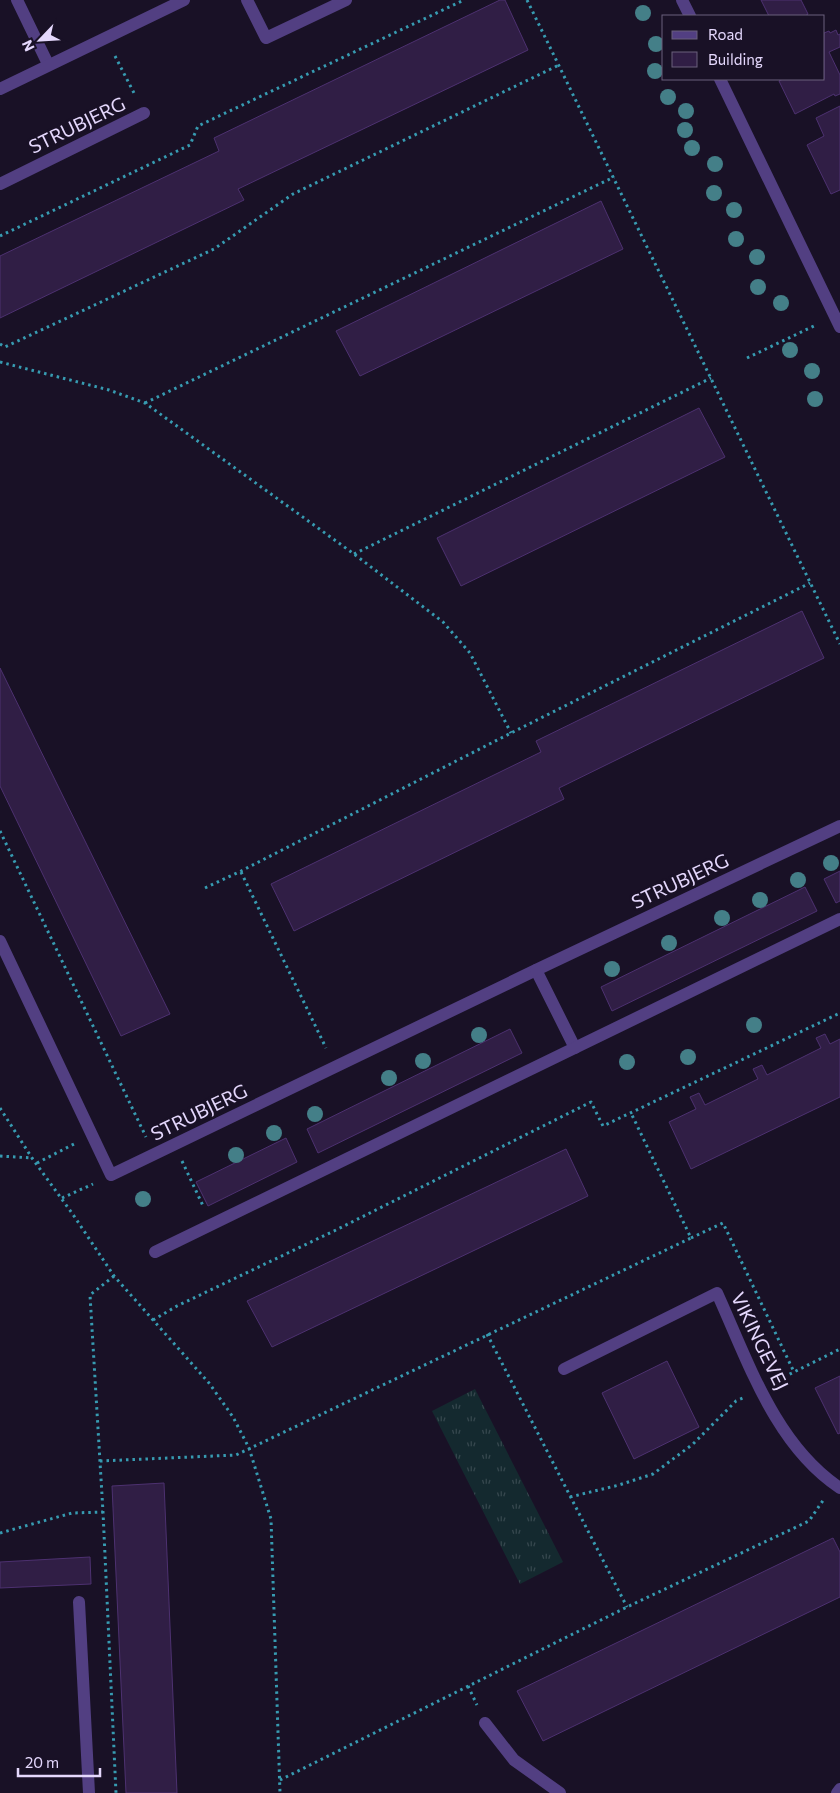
<svg xmlns="http://www.w3.org/2000/svg" width="840" height="1793" viewBox="0 0 840 1793" font-family="Commissioner,sans-serif">
<style>
.grass{fill:url(#grass-tufts)}
.building{fill:#301e45;stroke:#4d3170}
.lines{fill:none;stroke-linecap:round;stroke-linejoin:round}
.path{stroke:#379bb1;stroke-width:3;stroke-dasharray:2.5 4;stroke-linecap:butt}
.minor{stroke:#523f82;stroke-width:12}
.tree{fill:#447f88}
.labels{text-anchor:middle;stroke-width:5;stroke-linejoin:round;paint-order:stroke}
.street-label{font-size:19px;fill:#e5d8fd;stroke:#191126}
</style>
<defs>
<pattern id="grass-tufts" width="24" height="20" patternUnits="userSpaceOnUse" patternTransform="scale(1.25)"><rect width="24" height="20" fill="#14292f"/><path d="M3 7l-1-3M5 7V3M7 7l1-3M15 17l-1-3M17 17v-4M19 17l1-3" fill="none" stroke="#36474e"/></pattern>
</defs>
<rect width="100%" height="100%" fill="#191126"/>
<polygon class="grass" points="475,1389 563,1562 520,1584 432,1411"/>
<g class="building">
<polygon points="500,0 505,0 528,50 238,189 244,200 0,318 0,256 219,151 214,138"/>
<polygon points="761,0 801,0 808,14 805,16 769,16"/>
<polygon points="836,30 838,35 840,34 840,47 829,52 840,75 840,94 835,96 834,94 795,114 779,81 783,79 824,79 824,33 829,31 830,33"/>
<polygon points="840,106 840,190 831,194 807,145 824,136 816,118"/>
<polygon points="601,201 623,249 360,376 336,331"/>
<polygon points="699,408 725,457 461,586 437,538"/>
<polygon points="802,611 824,658 559,788 564,799 294,931 271,884 541,752 536,741"/>
<polygon points="0,668 170,1014 121,1036 0,786"/>
<polygon points="840,871 840,901 836,903 824,879"/>
<polygon points="805,887 817,911 612,1011 601,987"/>
<polygon points="510,1029 522,1053 318,1153 307,1129"/>
<polygon points="825,1034 830,1044 840,1039 840,1097 691,1169 669,1122 696,1109 690,1097 699,1093 705,1105 758,1079 753,1069 762,1065 767,1075 821,1048 816,1038"/>
<polygon points="286,1138 297,1162 208,1206 196,1182"/>
<polygon points="566,1149 588,1196 272,1347 247,1301"/>
<polygon points="667,1361 699,1427 634,1459 602,1393"/>
<polygon points="840,1376 840,1433 838,1434 815,1388"/>
<polygon points="164,1483 177,1793 126,1793 112,1486"/>
<polygon points="833,1538 840,1552 840,1597 543,1741 517,1691"/>
<polygon points="90,1557 91,1584 0,1588 0,1562"/>
</g>
<g class="lines">
<g class="path">
<polyline points="527,0 840,644"/>
<polyline points="115,56 135,95"/>
<polyline points="0,236 190,145 198,126 464,0"/>
<polyline points="0,344 5,347 214,249 293,194 559,65"/>
<polyline points="747,358 816,325"/>
<polyline points="0,362 109,390 145,403 354,554 443,622 470,653 511,733"/>
<polyline points="145,403 614,177"/>
<polyline points="354,554 711,378"/>
<polyline points="0,831 146,1137"/>
<polyline points="241,872 326,1048"/>
<polyline points="205,888 241,871 511,733 810,583"/>
<polyline points="0,1108 32,1158 74,1216 114,1276 209,1383 233,1417 249,1448 271,1519 280,1793"/>
<polyline points="0,1156 32,1158"/>
<polyline points="182,1161 204,1208"/>
<polyline points="37,1163 74,1144"/>
<polyline points="62,1198 93,1184"/>
<polyline points="691,1238 723,1223 794,1372"/>
<polyline points="114,1276 90,1295 103,1512 116,1793"/>
<polyline points="153,1320 177,1306 336,1230 591,1102 603,1126 840,1013"/>
<polyline points="487,1334 627,1607"/>
<polyline points="778,1380 840,1349"/>
<polyline points="100,1461 236,1455 691,1238 631,1113"/>
<polyline points="570,1497 619,1485 653,1474 693,1444 736,1401 743,1398"/>
<polyline points="0,1533 72,1513 103,1512"/>
<polyline points="468,1686 477,1705"/>
<polyline points="280,1780 627,1607 809,1521 824,1499"/>
</g>
<g class="minor">
<polyline points="17,0 48,64"/>
<polyline points="247,0 266,38 346,0"/>
<polyline points="682,0 690,16"/>
<polyline points="720,79 840,327"/>
<polyline points="0,89 184,0"/>
<polyline points="0,184 144,113"/>
<polyline points="0,941 111,1175 536,970 840,826"/>
<polyline points="536,970 575,1048"/>
<polyline points="155,1252 840,919"/>
<path d="M 564,1369 L 717,1293 C 748,1361 775,1445 840,1488"/>
<polyline points="79,1602 89,1793"/>
<polyline points="485,1723 514,1760 560,1793"/>
<polyline points="837,1793 840,1789"/>
</g>
</g>
<g class="tree">
<circle cx="643" cy="13" r="8"/>
<circle cx="656" cy="44" r="8"/>
<circle cx="655" cy="71" r="8"/>
<circle cx="668" cy="97" r="8"/>
<circle cx="686" cy="111" r="8"/>
<circle cx="685" cy="130" r="8"/>
<circle cx="692" cy="148" r="8"/>
<circle cx="715" cy="164" r="8"/>
<circle cx="714" cy="193" r="8"/>
<circle cx="734" cy="210" r="8"/>
<circle cx="736" cy="239" r="8"/>
<circle cx="757" cy="257" r="8"/>
<circle cx="758" cy="287" r="8"/>
<circle cx="781" cy="303" r="8"/>
<circle cx="790" cy="350" r="8"/>
<circle cx="812" cy="371" r="8"/>
<circle cx="815" cy="399" r="8"/>
<circle cx="831" cy="863" r="8"/>
<circle cx="798" cy="880" r="8"/>
<circle cx="760" cy="900" r="8"/>
<circle cx="722" cy="918" r="8"/>
<circle cx="669" cy="943" r="8"/>
<circle cx="612" cy="969" r="8"/>
<circle cx="754" cy="1025" r="8"/>
<circle cx="479" cy="1035" r="8"/>
<circle cx="688" cy="1057" r="8"/>
<circle cx="423" cy="1061" r="8"/>
<circle cx="627" cy="1062" r="8"/>
<circle cx="389" cy="1078" r="8"/>
<circle cx="315" cy="1114" r="8"/>
<circle cx="274" cy="1133" r="8"/>
<circle cx="236" cy="1155" r="8"/>
<circle cx="143" cy="1199" r="8"/>
</g>
<g class="labels">
<g class="street-label">
<text transform="translate(77 125) rotate(-26)" y="7">STRUBJERG</text>
<text transform="translate(680 881) rotate(-25)" y="7">STRUBJERG</text>
<text transform="translate(199 1112) rotate(-26)" y="7">STRUBJERG</text>
<text transform="translate(760 1341) rotate(64)" y="7">VIKINGEVEJ</text>
</g>
</g>
<rect x="662" y="15" width="162" height="65" fill="#191126" stroke="#6b617c"/>
<rect x="672" y="31" width="25" height="8" fill="#523f82" stroke="#6b617c"/>
<text x="708" y="40" font-size="15" fill="#e5d8fd">Road</text>
<rect x="672" y="52" width="25" height="15" fill="#301e45" stroke="#6b617c"/>
<text x="708" y="65" font-size="15" fill="#e5d8fd">Building</text>
<g transform="translate(40 40) rotate(245)" stroke="#191126" stroke-width="4" paint-order="stroke">
<path d="M0-4L9 19L0 12L-9 19Z" fill="#e5d8fd"/>
<text y="-8" font-size="14" font-weight="bold" text-anchor="middle" fill="#e5d8fd">N</text>
</g>
<path d="M18 1768v8h82v-8" fill="none" stroke="#e5d8fd" stroke-width="2.5"/>
<text x="25" y="1768" font-size="15" fill="#e5d8fd" stroke="#191126" stroke-width="4" paint-order="stroke">20 m</text>
</svg>
